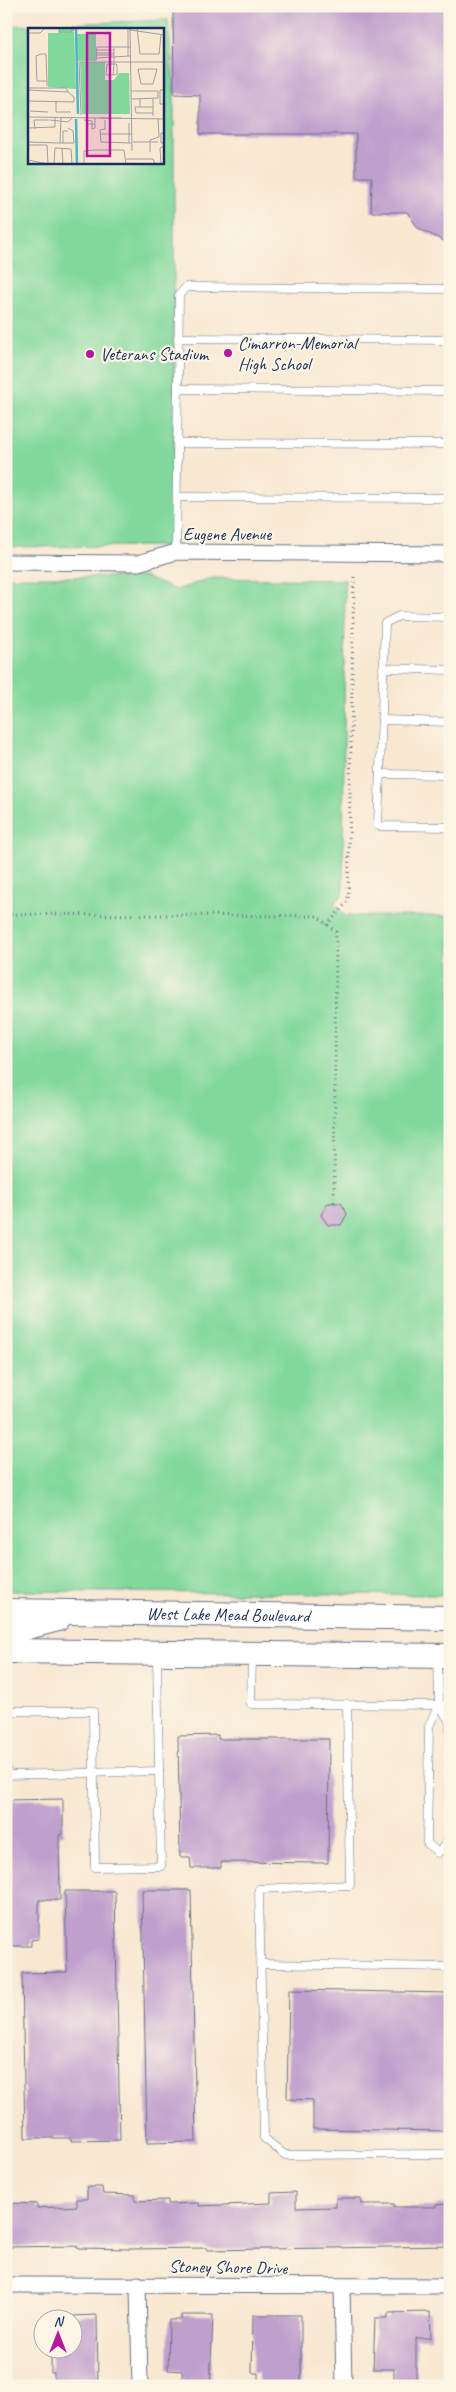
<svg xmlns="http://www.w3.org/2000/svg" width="456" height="2392" viewBox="0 0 456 2392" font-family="Caveat,sans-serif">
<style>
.green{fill:#81d89c;stroke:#4e847d;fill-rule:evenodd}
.building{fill:#c09fcd}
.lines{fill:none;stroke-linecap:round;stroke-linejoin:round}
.lane-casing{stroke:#687087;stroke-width:9}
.street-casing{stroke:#687087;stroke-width:17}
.primary-casing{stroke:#687087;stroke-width:26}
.path{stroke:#687087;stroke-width:3;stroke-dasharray:1 4;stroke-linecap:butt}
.lane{stroke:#fff;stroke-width:8}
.street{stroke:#fff;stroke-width:15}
.primary{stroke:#fff;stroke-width:24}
.poi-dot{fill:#b5179e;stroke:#fcf5e5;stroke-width:2}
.labels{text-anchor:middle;stroke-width:4.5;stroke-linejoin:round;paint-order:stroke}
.poi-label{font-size:18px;fill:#1b2f5e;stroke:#fcf5e5;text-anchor:start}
.street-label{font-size:18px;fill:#1b2f5e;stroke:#fcf5e5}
.inset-river{fill:none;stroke:#4ab7c6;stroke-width:2.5}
.inset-road{fill:none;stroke:#a09ea4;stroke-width:1}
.view{fill:#b5179e;fill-opacity:0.15;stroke:#b5179e;stroke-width:2.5}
.inset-edge{fill:none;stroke:#1b2f5e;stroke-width:2.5}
</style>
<rect width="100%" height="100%" fill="#fcf5e5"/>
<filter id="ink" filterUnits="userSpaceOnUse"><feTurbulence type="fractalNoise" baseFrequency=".02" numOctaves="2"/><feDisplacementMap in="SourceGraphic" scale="10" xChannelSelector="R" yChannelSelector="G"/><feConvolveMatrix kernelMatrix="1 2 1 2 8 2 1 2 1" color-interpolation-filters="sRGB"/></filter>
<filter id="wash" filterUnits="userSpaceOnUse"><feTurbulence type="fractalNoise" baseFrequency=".0096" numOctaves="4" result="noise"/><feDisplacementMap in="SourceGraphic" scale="20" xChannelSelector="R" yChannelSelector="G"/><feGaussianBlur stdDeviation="1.12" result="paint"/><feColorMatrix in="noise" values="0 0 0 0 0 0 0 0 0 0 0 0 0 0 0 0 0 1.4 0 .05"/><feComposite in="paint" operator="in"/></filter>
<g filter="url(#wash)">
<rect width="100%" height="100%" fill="#f8e8d2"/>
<g class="green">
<path d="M 168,20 L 174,94 L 174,546 L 6,547 L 6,26 ZM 29,29 L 162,29 L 162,162 L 29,162 Z"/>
<polygon points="6,577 144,577 176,590 211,578 345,580 343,894 334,904 345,916 450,916 450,1595 6,1591"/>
</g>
<g id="blocks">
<g class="building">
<polygon points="173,6 450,6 450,244 418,228 407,212 371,212 372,177 356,177 356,134 200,134 200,95 174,94"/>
<polygon points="328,1203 341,1203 347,1214 341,1225 328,1225 321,1215"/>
<polygon points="218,1735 218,1739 329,1739 328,1863 221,1862 221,1868 191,1868 190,1857 180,1857 178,1736"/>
<polygon points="63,1799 63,1834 59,1835 60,1900 39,1900 39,1939 31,1940 31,1946 6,1946 6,1800"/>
<polygon points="142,1890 191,1890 196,2142 147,2143"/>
<polygon points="65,1891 115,1891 120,2140 71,2141 71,2138 25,2138 22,1973 67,1972"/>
<polygon points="289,1990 450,1993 450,2131 313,2129 313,2100 287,2099"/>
<polygon points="87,2187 102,2187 103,2194 135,2195 135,2201 168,2200 168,2204 199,2203 199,2206 271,2203 271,2193 296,2192 296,2208 336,2207 336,2198 361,2198 361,2204 394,2204 394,2207 436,2207 436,2205 450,2204 450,2246 207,2250 207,2248 129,2249 78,2248 78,2246 6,2247 6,2203 37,2204 37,2208 77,2206 77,2199 87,2199"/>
<polygon points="430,2312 431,2338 416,2338 416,2386 394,2386 394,2369 373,2369 375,2318 388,2318 388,2313"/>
<polygon points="97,2315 98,2386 54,2386 54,2373 51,2373 51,2350 72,2350 72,2316"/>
<polygon points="181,2315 213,2315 210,2386 183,2386 182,2371 168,2370 169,2320 181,2320"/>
<polygon points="253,2315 301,2315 301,2386 258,2386 258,2373 252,2373"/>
</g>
</g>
</g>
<g filter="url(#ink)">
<use href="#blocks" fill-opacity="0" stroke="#687087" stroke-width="1"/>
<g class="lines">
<defs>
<g id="lane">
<polyline points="178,338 450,340"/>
<polyline points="178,389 450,391"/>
<polyline points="177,443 450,444"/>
<polyline points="177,497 450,498"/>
<polyline points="176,552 179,295 186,287 450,289"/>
<polyline points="450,617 399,616 385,623 378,826 450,827"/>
<polyline points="383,668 450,670"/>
<polyline points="382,720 450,722"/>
<polyline points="380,774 450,775"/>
<polyline points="252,1655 251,1704 450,1705"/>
<polyline points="438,1657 439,1704 429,1726 427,1843 438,1853 448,1841 450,1722 439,1704"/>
<polyline points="347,1704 350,1885 259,1889 264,2138 285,2155 450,2154"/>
<polyline points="6,1711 93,1711 95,1867 161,1866 159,1771"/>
<polyline points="6,1752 7,1775 159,1771 157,1656"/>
<polyline points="260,1964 450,1967"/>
</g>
<g id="street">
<polyline points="6,562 138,563 176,552 450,554"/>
<polyline points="138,2284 140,2386"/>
<polyline points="6,2285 450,2286"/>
<polyline points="342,2287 344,2386"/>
</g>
<g id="primary">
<path id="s1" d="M 6,1611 L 450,1618"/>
<polyline points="6,1630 17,1630 58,1619"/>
<polyline points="6,1651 450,1656"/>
</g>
</defs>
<use href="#lane" class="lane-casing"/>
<use href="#street" class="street-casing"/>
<use href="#primary" class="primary-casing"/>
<g class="path">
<polyline points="6,914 317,916 336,932 334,1203"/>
<polyline points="327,925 348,901 354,577"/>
</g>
<use href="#lane" class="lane"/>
<use href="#street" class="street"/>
<use href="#primary" class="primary"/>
</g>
</g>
<g class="poi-dot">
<circle cx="228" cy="353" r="5"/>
<circle cx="90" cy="354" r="5"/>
</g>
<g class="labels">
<g class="poi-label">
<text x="238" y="349">Cimarron-Memorial<tspan x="238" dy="21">High School</tspan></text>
<text x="100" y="360">Veterans Stadium</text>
</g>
<g class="street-label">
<text x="227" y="540">Eugene Avenue</text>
<text dy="6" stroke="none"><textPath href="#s1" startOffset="222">West Lake Mead Boulevard</textPath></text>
<text transform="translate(228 2267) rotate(1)" y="6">Stoney Shore Drive</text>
</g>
</g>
<g transform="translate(28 28)">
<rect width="136" height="136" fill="#f8e8d2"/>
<path d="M 31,0 L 46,0 L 48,61 L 20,59 L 20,5 L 30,5 ZM 49,6 L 68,6 L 68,33 L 49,33 ZM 52,34 L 77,34 L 77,52 L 86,52 L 91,45 L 101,45 L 102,86 L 54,86 Z" fill="#81d89c"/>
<path class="inset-river" d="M 48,0 L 50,86M 48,91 L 49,136"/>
<path class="inset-road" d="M 31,0 L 32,4 L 43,4 L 45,0M 102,0 L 104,123M 109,0 L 112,26 L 131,26 L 133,7M 102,2 L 137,7M 0,5 L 12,5 L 17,0M 68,22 L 86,22M 68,25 L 86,25M 68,27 L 86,27M 100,28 L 100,0M 68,30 L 102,28M 68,33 L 69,19 L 103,19M 110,41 L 129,41 L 125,56 L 113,56 ZM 85,47 L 78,47 L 79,36 L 88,36 L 89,37 L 89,46 L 85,47 L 86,36 L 86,20M 19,53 L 9,53 L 8,28 L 13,26 L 18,26 L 19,53 L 19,58M 0,60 L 38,60 L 40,64M 0,62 L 40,64 L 46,69 L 46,74 L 0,73M 137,62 L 132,62 L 132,76 L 137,76M 103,63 L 130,63 L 130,70 L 104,71M 112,71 L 112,79 L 125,79M 28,73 L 28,84 L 43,84M 112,79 L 107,79 L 108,85 L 125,85M 2,83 L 20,84M 53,87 L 51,34 L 137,34M 125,88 L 125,71M 0,89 L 137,91M 72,90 L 93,90M 59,91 L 59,96 L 67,96 L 67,90M 22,92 L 40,94 L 45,89M 56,92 L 64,93 L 64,101 L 67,100 L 67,96M 77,92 L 77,101 L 72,102 L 73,114 L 103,115M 101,95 L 101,115M 0,100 L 27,99 L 27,90M 7,101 L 6,92 L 21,92M 137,105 L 133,105 L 133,115 L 137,115M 72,106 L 103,106M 0,114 L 32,115 L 33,89M 105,114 L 130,114M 32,115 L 46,115 L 45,103 L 40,100M 35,115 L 35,103 L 40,103M 0,117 L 19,117 L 20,136 L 0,132M 34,120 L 35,136M 122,124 L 122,112 L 131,109 L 130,90M 98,131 L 125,131 L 127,136M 26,136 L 27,120 L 43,121 L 44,136M 56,136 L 56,123 L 66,122 L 96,122 L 98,136M 133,136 L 132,120 L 137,118"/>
<path class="view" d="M 59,5 L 82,5 L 82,128 L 59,128 Z"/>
<rect width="136" height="136" class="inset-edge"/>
</g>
<rect width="456" height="2392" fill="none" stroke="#fcf5e5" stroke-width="25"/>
<g transform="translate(58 2334)"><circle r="24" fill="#fcf5e5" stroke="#a2a6af"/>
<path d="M0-4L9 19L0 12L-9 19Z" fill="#b5179e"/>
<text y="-8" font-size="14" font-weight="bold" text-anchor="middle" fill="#1b2f5e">N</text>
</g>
</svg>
